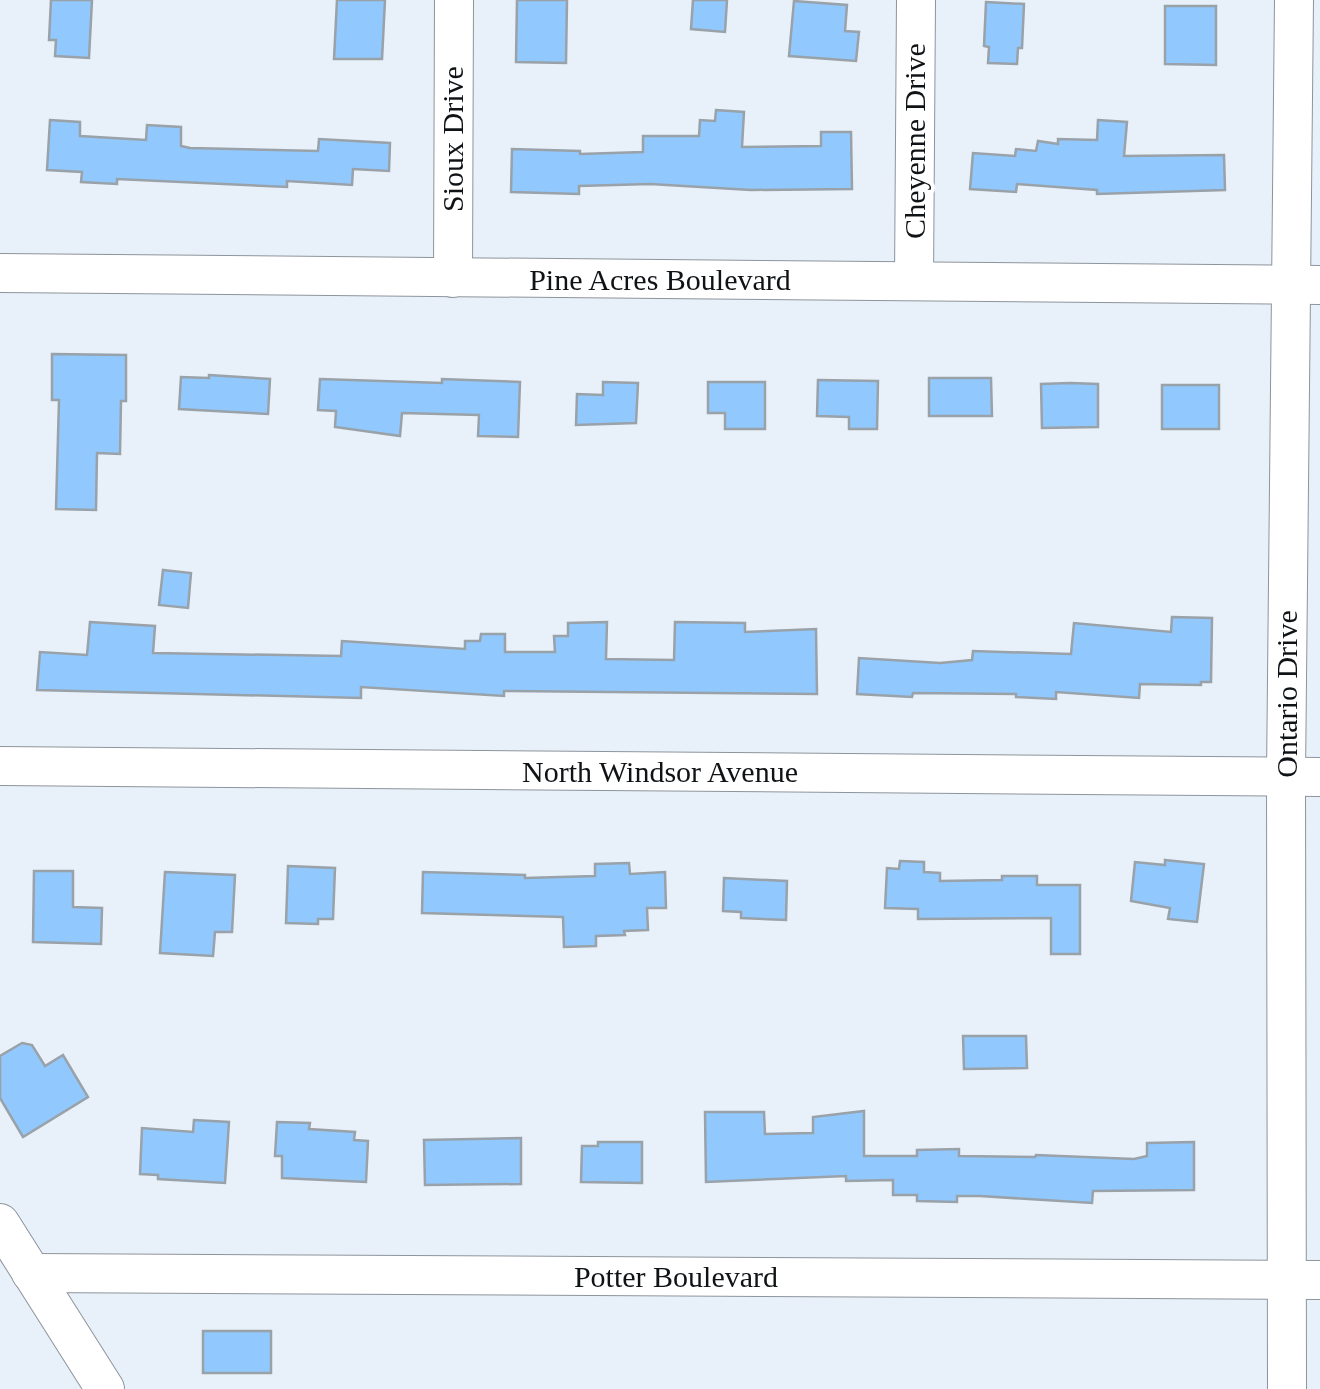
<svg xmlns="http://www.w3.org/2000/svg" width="1320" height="1389" viewBox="0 0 1320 1389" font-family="'Times New Roman',serif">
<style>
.building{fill:#91c9fe;stroke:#99a1a9;stroke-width:2.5}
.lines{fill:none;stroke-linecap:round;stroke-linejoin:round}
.minor-casing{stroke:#8d949c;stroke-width:40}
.minor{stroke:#fff;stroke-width:38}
.labels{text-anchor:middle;stroke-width:8;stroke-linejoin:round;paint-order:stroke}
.street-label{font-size:30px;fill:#101316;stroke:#fff}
</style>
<rect width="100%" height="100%" fill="#e8f1f9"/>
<g class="building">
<polygon points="51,0 92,0 89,58 55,56 56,40 49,40"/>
<polygon points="337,0 385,0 382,59 334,59"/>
<polygon points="517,0 567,0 566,63 516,62"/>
<polygon points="693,0 727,0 725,32 691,29"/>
<polygon points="794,1 847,5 845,31 859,32 856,61 789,56"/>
<polygon points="986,2 1024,4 1022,48 1018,48 1017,64 988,63 989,47 984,46"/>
<polygon points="1165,6 1216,6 1216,65 1165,64"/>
<polygon points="716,110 744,112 742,147 821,146 821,132 851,132 852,189 751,190 650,184 579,186 579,194 511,192 512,149 580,151 580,154 643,152 643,136 699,136 700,120 715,121"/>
<polygon points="50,120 80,122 80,136 146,140 147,125 181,127 181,146 190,148 318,151 319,139 390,143 389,171 353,169 352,185 287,181 287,187 117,179 117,184 81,182 82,172 47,170"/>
<polygon points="1098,120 1127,122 1124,156 1224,155 1225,190 1097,194 1097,190 1017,184 1016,192 970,189 973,153 1015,156 1016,149 1036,151 1038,141 1058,144 1058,139 1097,140"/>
<polygon points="52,354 126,355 126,401 121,401 120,454 97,453 96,510 56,509 59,400 52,400"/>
<polygon points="209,375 270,379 268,414 179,409 181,377 209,378"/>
<polygon points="929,378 991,378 992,416 929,416"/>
<polygon points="320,379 442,383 442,379 520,382 518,437 478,436 479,415 402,413 400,436 335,427 336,411 318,410"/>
<polygon points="818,380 878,381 877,429 849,429 849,417 817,416"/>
<polygon points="603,382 638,383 636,423 576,425 577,394 603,395"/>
<polygon points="708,382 765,382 765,429 725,429 725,413 708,413"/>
<polygon points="1070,383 1098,384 1098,427 1042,428 1041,384"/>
<rect x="1162" y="385" width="57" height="44"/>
<polygon points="163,570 191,573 188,608 159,605"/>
<polygon points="1172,617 1212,618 1211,682 1201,682 1201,685 1140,684 1139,698 1056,692 1056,699 1016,697 1016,694 913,693 912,697 857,694 859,658 940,663 972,660 973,651 1071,654 1074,623 1171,632"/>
<polygon points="90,622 155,626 153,653 341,656 342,641 465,649 465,641 480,641 481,634 505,634 505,652 555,652 554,636 568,636 568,623 607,622 606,659 674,660 675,622 745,623 745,632 816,629 817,694 504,691 504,696 361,687 361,698 37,690 40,652 87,655"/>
<polygon points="1165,860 1204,864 1197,922 1168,919 1170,908 1131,901 1135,862 1165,865"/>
<polygon points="900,861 924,862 924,872 940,873 940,881 1002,880 1002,876 1037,876 1037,885 1080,885 1080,954 1051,954 1051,918 918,919 918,909 885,908 887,868 899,869"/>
<polygon points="629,863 630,874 665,872 666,908 647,908 648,930 624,931 625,935 596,936 596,946 564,947 563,917 422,913 423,872 525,875 525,878 595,876 595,864"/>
<polygon points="288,866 335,868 333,919 318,919 318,924 286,923"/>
<polygon points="34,871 73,871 73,907 102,908 101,944 33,942"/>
<polygon points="165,872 235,875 232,932 215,932 213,956 160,953"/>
<polygon points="724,878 787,881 786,920 741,918 741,912 723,911"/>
<polygon points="963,1036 1026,1036 1027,1068 964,1069"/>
<polygon points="22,1043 32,1045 45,1066 63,1055 88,1097 23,1137 0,1098 0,1056"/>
<polygon points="864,1111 864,1156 917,1156 917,1150 959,1149 959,1156 1035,1157 1036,1155 1134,1159 1147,1156 1147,1143 1194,1142 1194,1190 1093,1191 1092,1203 980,1196 957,1196 957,1202 917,1201 917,1195 893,1195 893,1180 846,1181 846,1176 706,1182 705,1112 764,1112 765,1134 813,1133 813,1117"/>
<polygon points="194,1120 229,1122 225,1183 158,1179 158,1175 140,1174 142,1128 193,1132"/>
<polygon points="277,1122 310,1123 309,1129 355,1132 354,1140 368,1141 366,1182 282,1178 282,1156 275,1156"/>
<polygon points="521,1138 521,1184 425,1185 424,1140"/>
<polygon points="598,1142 642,1142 642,1183 581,1182 582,1146 598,1146"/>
<rect x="203" y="1331" width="68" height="42"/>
</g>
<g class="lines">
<defs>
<g id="minor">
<polyline points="0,273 1320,285"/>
<polyline points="453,278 454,0"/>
<polyline points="914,281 916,0"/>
<polyline points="0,766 1320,777"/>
<polyline points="0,1223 105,1389"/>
<polyline points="31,1273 1320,1280"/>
<polyline points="1287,1389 1286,776 1294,0"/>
</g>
</defs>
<use href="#minor" class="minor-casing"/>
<use href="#minor" class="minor"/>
</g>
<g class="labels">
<g class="street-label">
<text transform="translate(453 139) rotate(-90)" y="10">Sioux Drive</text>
<text transform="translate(915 141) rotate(-90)" y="10">Cheyenne Drive</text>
<text x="660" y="290">Pine Acres Boulevard</text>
<text transform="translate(1287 694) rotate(-90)" y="10">Ontario Drive</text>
<text x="660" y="782">North Windsor Avenue</text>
<text x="676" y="1287">Potter Boulevard</text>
</g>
</g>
</svg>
